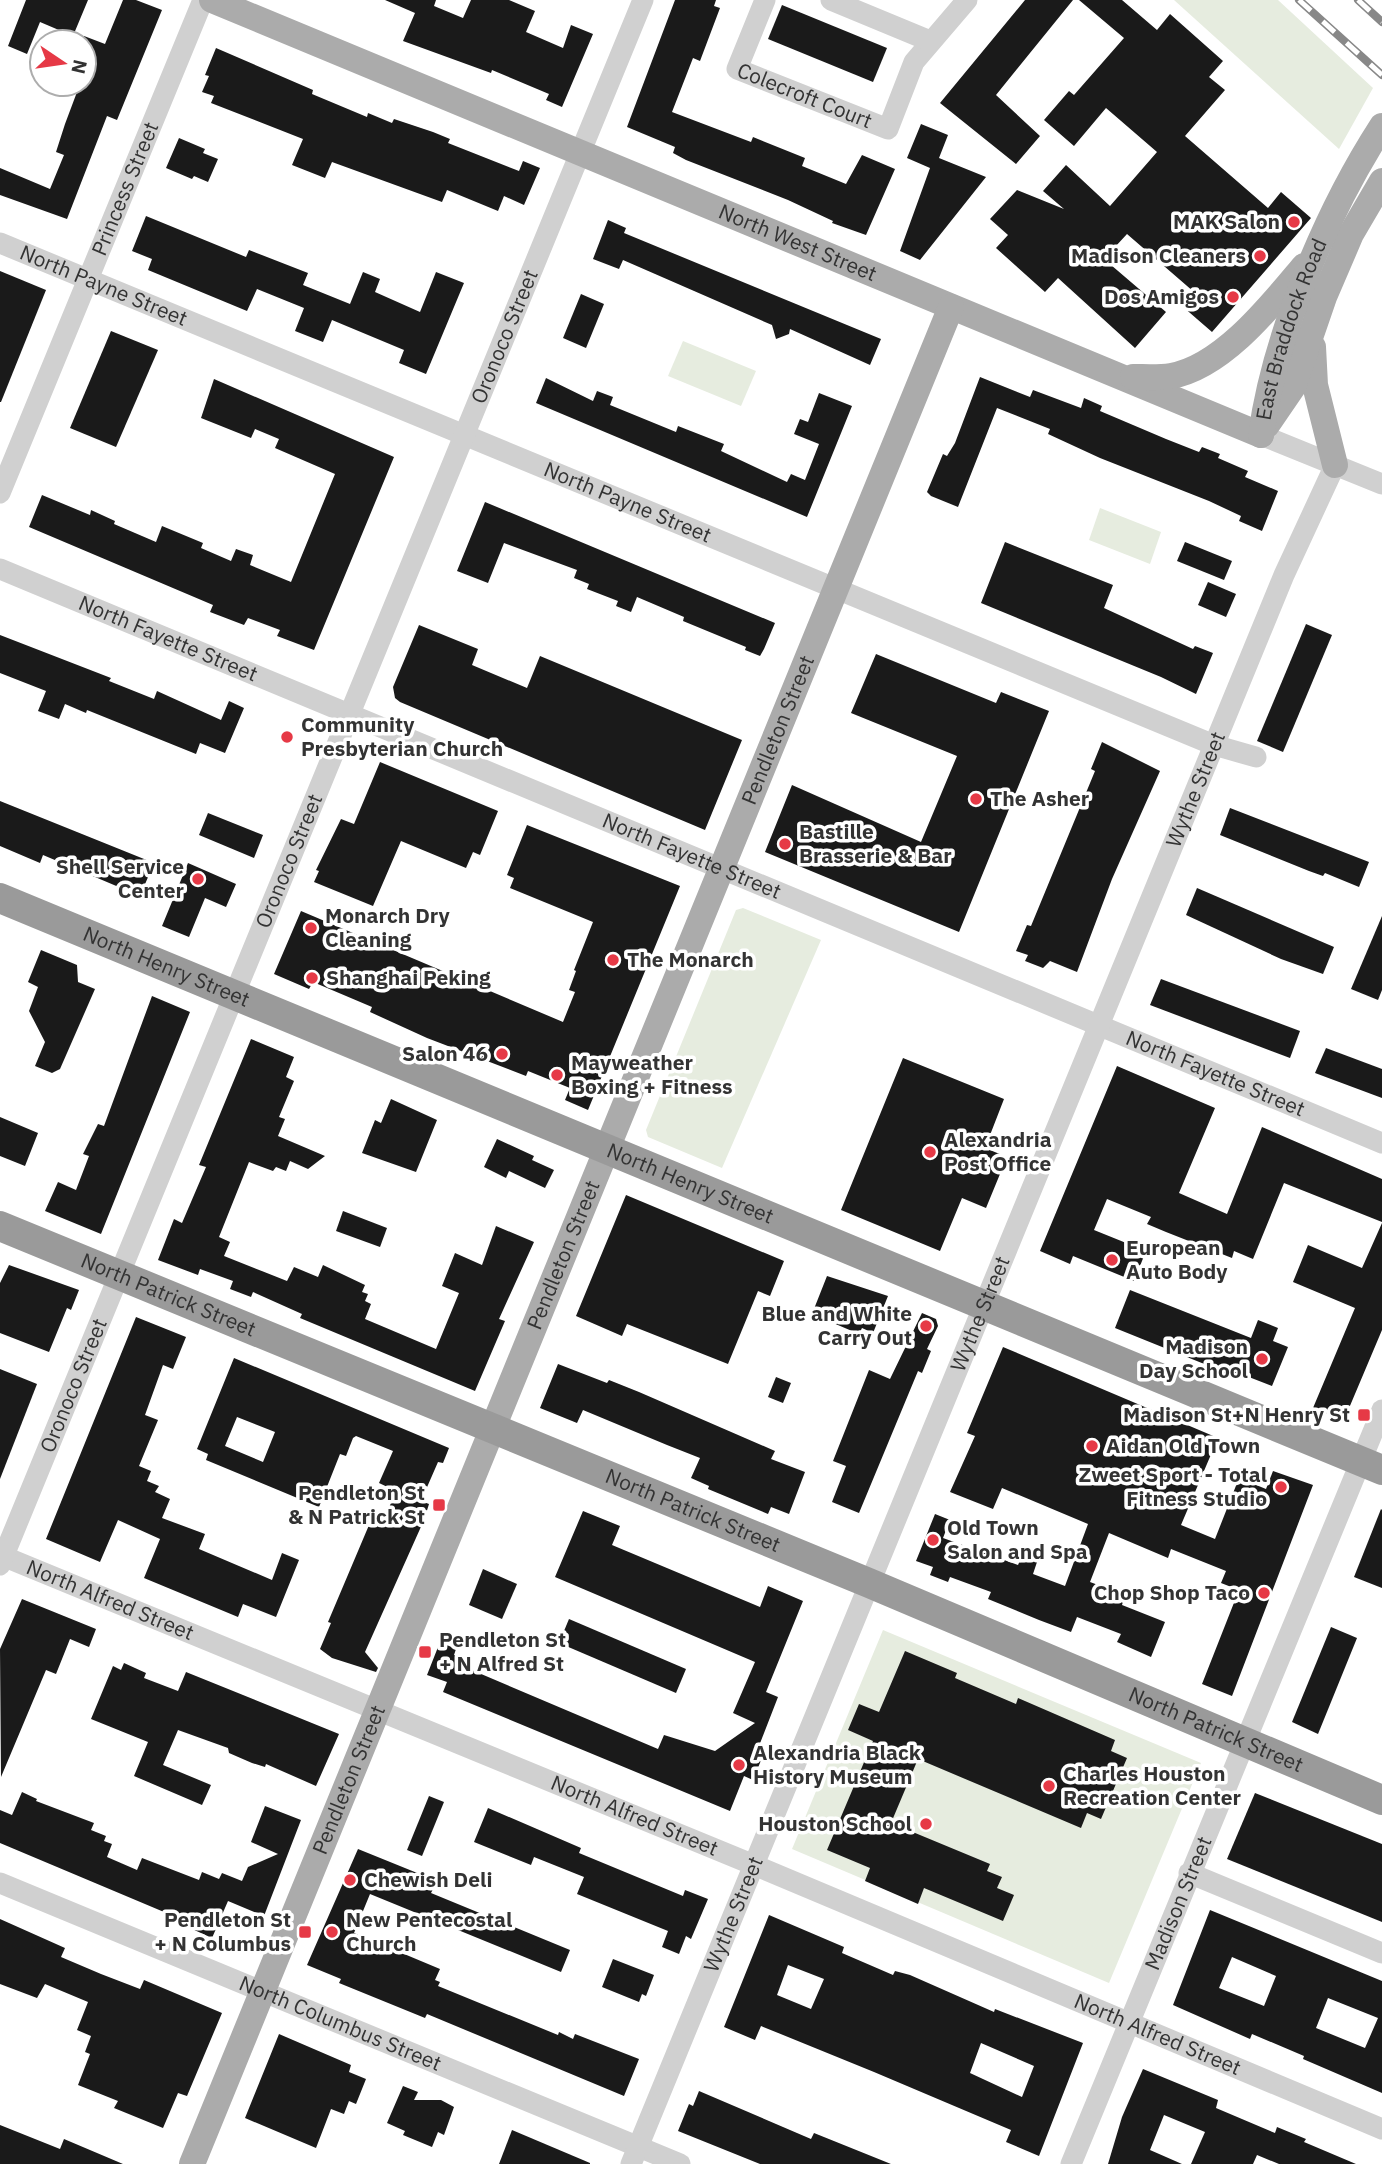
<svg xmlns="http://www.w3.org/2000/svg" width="1382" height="2164" viewBox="0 0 1382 2164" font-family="'IBM Plex Sans',sans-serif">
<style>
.green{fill:#e6ecdf}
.building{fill:#1a1a1a;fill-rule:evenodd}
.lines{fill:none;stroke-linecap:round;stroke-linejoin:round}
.minor{stroke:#d0d0d0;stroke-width:21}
.major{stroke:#ababab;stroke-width:26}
.highway{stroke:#9a9a9a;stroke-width:30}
.rail-casing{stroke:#888;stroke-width:8}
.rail{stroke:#fff;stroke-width:5;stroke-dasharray:16;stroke-linecap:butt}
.poi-dot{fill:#e63946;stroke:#fff;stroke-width:2.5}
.labels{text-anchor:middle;stroke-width:7;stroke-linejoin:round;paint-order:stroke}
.street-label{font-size:21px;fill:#333;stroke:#fff}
.poi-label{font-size:21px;font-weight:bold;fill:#333;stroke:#fff;text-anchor:start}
</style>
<rect width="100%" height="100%" fill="#fff"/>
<g class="green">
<polygon points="1174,0 1278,0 1373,88 1339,149"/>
<polygon points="683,341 756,371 741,406 668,376"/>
<polygon points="1100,508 1161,532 1150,564 1089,540"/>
<polygon points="743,908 821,940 722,1168 648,1137 646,1130 736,910"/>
<polygon points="883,1630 1201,1763 1109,1983 792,1849"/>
</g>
<g class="building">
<polygon points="26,0 88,0 73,36 40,22 27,54 8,46"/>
<polygon points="123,0 136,0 162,10 117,120 107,116 67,219 0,195 0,168 50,189 64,155 56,152 65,124 80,84 84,84 88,63 84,61 84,36 105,44"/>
<polygon points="385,0 436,0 434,6 463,18 471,0 509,0 535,11 526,32 563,48 571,25 593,34 562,107 546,100 549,94 492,70 491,73 403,41 415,13"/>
<polygon points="675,0 716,0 714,6 720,8 700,61 693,58 672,112 751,142 753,137 805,158 802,166 846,184 862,155 895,169 866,235 832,223 833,221 788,200 686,160 673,153 675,147 627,127"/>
<polygon points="1025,0 1073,0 996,95 1040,136 1016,164 940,103"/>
<polygon points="1079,0 1122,0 1157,30 1170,14 1223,61 1209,77 1225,90 1185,136 1268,208 1281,192 1311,218 1212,332 1182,306 1194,292 1127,234 1104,259 1166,312 1135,348 1058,278 1045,292 996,248 1008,235 990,219 1017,190 1064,209 1043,191 1066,165 1110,206 1157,152 1106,108 1074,146 1044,120 1069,91 1074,95 1124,38"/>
<polygon points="782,5 887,48 873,82 768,39"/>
<polygon points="216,48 313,90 312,94 367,117 368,113 392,123 394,119 433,132 450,139 448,143 519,171 523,161 540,168 524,205 504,196 498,211 447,190 442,202 332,162 325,178 292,165 303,139 211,103 214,96 202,92 209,76 205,75"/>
<polygon points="921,124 948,135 939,158 986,177 920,260 900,251 930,168 907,158"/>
<polygon points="179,138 205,149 203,153 218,159 208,182 194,176 192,179 166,168"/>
<polygon points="146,216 246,257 249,250 308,273 303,285 350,304 363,272 380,279 375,292 420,312 436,272 464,283 426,374 399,363 404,350 332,320 323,342 295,331 304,308 257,289 247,311 148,270 152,259 132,251"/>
<polygon points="608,220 626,228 624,233 881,339 870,365 790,329 789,334 776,339 772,325 623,260 619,269 593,259"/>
<polygon points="0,271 46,290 1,402 0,402"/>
<polygon points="581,294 604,304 586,348 563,338"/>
<polygon points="111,331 158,350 116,447 70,428"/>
<polygon points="980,377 1030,397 1033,390 1081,408 1084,398 1102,406 1100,411 1166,439 1199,452 1202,447 1220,454 1218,458 1248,471 1245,477 1278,491 1262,531 1239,521 1241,516 1209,501 1100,458 1048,434 1050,429 997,408 958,507 931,496 927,492 943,454 947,456 955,443"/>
<polygon points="546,378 593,401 597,391 613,397 610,405 676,432 678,426 724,444 721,451 787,482 791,474 805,480 819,444 794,434 800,419 808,422 819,393 852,406 807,517 536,403"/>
<polygon points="214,379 394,457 314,650 277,636 280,630 248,618 244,625 210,612 213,605 29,527 42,495 90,515 91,510 115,521 114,524 156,542 162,526 203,543 201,548 231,561 236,549 253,555 250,565 291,582 335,474 275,448 279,439 255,429 251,438 201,418"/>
<polygon points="485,502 775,623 764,649 760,656 745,650 746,647 683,621 684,617 637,597 631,612 616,606 618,601 587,589 589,584 574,578 577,570 504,543 488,583 457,571"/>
<polygon points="1005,542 1113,585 1104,608 1193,649 1195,646 1213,653 1196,694 1161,677 981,603"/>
<polygon points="1185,542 1232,561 1224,580 1177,561"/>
<polygon points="1208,582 1236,594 1226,617 1198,605"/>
<polygon points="1306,624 1332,635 1283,752 1257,741"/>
<polygon points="419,625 478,649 472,665 527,688 540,656 742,740 705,830 400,702 395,698 393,687"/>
<polygon points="0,635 111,678 109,681 154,699 157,691 221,720 229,701 244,708 225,753 200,743 196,754 87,710 86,713 65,704 59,719 38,711 46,691 0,673"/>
<polygon points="876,654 996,703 1001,692 1049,711 959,932 765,852 792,785 921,842 957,756 851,713"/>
<polygon points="1102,742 1160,771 1112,879 1077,972 1050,961 1043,968 1025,961 1028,955 1016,951 1027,925 1031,926 1095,771 1091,769"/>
<polygon points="380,762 498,811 480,855 473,852 466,868 401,841 373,906 314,882 319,871 316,870 341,819 354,824"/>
<polygon points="0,801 154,863 140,896 43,855 40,863 0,846"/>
<polygon points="1230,808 1369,862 1359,887 1325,873 1323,876 1309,871 1220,835"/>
<polygon points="208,813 263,835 254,858 199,835"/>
<polygon points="527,825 680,886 588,1110 565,1100 570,1088 528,1071 526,1076 427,1038 370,1012 372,1007 313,982 309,989 274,974 301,911 563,1022 575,992 569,990 576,971 574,970 593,922 510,888 514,878 507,875"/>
<polygon points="188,863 236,884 226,907 205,898 189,937 162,926"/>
<polygon points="1197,888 1334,947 1323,974 1281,959 1186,915"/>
<polygon points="1382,916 1382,990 1378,1000 1351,989"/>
<polygon points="41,950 77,965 78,982 95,989 60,1069 52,1073 35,1066 45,1042 29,1011 38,987 28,982"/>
<polygon points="1161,979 1300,1031 1290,1058 1150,1005"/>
<polygon points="152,996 190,1012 101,1234 45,1211 58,1182 76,1190 89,1156 83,1154 98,1124 104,1126"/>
<polygon points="251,1039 294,1057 286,1077 294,1081 279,1117 285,1119 278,1136 325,1156 308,1169 290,1161 286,1171 276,1167 273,1171 249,1162 219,1237 230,1242 224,1256 287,1281 294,1267 318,1277 323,1265 365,1285 362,1292 368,1294 365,1301 371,1304 365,1319 436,1349 459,1293 442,1286 455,1253 482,1265 496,1226 534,1242 499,1319 505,1321 475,1391 300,1318 302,1314 253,1292 251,1297 230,1289 233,1281 200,1269 198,1275 158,1260 174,1219 182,1223 206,1167 199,1165"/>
<polygon points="1326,1048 1382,1069 1382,1098 1315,1073"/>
<polygon points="903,1058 1004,1099 985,1148 1007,1157 986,1208 962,1198 940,1251 841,1210"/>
<polygon points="1117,1066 1215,1108 1179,1193 1227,1214 1262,1127 1382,1179 1382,1222 1284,1183 1253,1259 1234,1251 1232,1258 1166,1232 1147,1224 1151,1217 1107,1199 1094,1230 1146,1251 1134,1281 1073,1256 1070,1264 1040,1251"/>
<polygon points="391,1099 437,1120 416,1172 362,1153 375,1120 381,1123"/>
<polygon points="0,1117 38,1133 25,1166 0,1156"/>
<polygon points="497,1139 534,1156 532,1160 554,1170 545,1188 509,1171 506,1178 484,1167"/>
<polygon points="626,1195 784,1261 770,1296 758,1291 728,1364 627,1324 622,1336 576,1316"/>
<polygon points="343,1211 387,1228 380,1247 336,1231"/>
<polygon points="1382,1223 1382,1330 1344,1420 1313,1408 1355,1308 1293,1282 1308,1245 1362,1268"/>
<polygon points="9,1265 79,1290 71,1310 67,1308 49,1352 0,1333 0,1283"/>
<polygon points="827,1276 888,1296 873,1333 862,1328 859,1334 812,1314"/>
<polygon points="1130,1290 1251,1338 1258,1320 1278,1328 1273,1341 1288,1347 1272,1386 1236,1372 1234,1376 1115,1328"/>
<polygon points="922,1313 936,1319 938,1326 927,1349 931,1351 922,1373 918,1371 859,1513 832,1502 846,1466 833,1461 869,1370 890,1379"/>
<polygon points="136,1317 186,1337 173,1369 163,1365 145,1415 158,1420 139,1466 151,1471 147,1481 159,1486 155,1492 170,1499 162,1518 205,1534 199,1549 272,1580 282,1553 299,1560 276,1617 243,1604 238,1617 144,1578 160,1539 118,1520 100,1562 46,1539"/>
<polygon points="1003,1347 1218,1438 1181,1525 1215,1539 1239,1478 1266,1489 1273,1471 1313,1485 1232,1696 1202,1684 1239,1590 1221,1583 1226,1571 1171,1549 1168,1558 1109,1533 1090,1582 1125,1595 1122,1605 1165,1622 1151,1657 1117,1642 1121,1634 1077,1617 1071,1632 1039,1620 988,1599 991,1592 950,1577 948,1582 930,1575 933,1567 916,1561 935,1514 950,1520 943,1538 1018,1565 1022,1556 1037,1562 1033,1574 1065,1586 1088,1524 1002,1488 993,1509 950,1492 975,1436 967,1433"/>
<path d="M 234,1358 L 449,1448 L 443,1463 L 438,1462 L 421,1501 L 429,1504 L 424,1520 L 365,1652 L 378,1668 L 376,1672 L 332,1658 L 320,1649 L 331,1623 L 328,1622 L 372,1518 L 383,1522 L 396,1491 L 379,1483 L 393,1451 L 356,1436 L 353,1438 L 346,1456 L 340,1454 L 319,1507 L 206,1460 L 208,1454 L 197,1449 ZM 237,1417 L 275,1432 L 263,1462 L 225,1446 Z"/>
<polygon points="558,1364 607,1383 609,1380 639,1392 775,1451 771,1459 805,1472 789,1514 771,1507 768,1514 708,1489 709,1486 691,1478 700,1458 667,1445 583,1410 577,1423 540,1408"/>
<polygon points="0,1369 37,1384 0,1479"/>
<polygon points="776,1377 791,1383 783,1403 768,1397"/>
<polygon points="1381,1509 1382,1510 1382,1588 1354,1577"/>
<polygon points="583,1511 620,1526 612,1545 760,1607 768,1586 803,1601 766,1692 778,1697 759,1746 764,1753 753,1780 744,1776 730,1811 443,1692 447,1682 427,1675 440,1642 456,1649 454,1655 470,1661 467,1668 658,1749 664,1735 715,1751 755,1723 733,1713 755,1662 555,1577"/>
<polygon points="483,1569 517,1584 502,1619 469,1605"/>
<polygon points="22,1599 96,1629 89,1647 70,1639 56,1674 46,1670 1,1777 0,1649"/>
<polygon points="569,1619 686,1669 676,1693 559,1643"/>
<polygon points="1331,1627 1357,1638 1318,1734 1292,1722"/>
<polygon points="905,1651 957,1673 955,1678 1016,1704 1018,1698 1115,1740 1111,1751 1127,1758 1101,1819 1087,1813 1081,1828 918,1759 891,1823 990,1864 987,1871 1002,1877 997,1888 1014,1895 1003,1921 924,1888 918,1904 865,1881 870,1868 827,1850 873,1741 848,1730 859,1704 879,1712"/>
<polygon points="124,1663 146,1673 144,1678 178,1691 186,1672 339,1734 316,1786 266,1764 265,1767 252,1763 229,1753 228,1748 178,1730 163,1765 211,1785 202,1805 134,1776 148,1742 91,1719 113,1666 121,1670"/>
<polygon points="22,1792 37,1799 36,1801 94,1823 91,1830 106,1836 104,1841 112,1844 107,1857 137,1870 142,1858 199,1880 202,1872 219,1879 222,1873 242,1881 248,1867 278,1854 251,1842 265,1806 301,1820 264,1916 228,1901 212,1938 181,1924 183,1920 0,1843 0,1810 12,1815"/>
<polygon points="1255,1793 1382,1844 1382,1922 1227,1859"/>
<polygon points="429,1796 444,1802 422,1856 407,1850"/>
<polygon points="488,1808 581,1848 579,1853 683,1896 685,1890 708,1899 691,1939 686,1936 679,1954 662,1947 668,1931 577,1894 584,1877 534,1857 531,1865 474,1842"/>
<polygon points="358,1849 437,1881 431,1893 570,1950 561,1972 370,1894 354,1933 440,1969 435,1980 440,1982 438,1986 558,2035 559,2032 573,2039 575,2034 639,2059 624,2096 427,2014 425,2018 339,1983 341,1979 307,1965"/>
<path d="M 1210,1910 L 1382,1981 L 1382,2093 L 1303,2059 L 1304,2056 L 1252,2034 L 1250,2039 L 1173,2005 ZM 1232,1957 L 1276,1976 L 1264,2006 L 1219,1988 ZM 1328,1998 L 1378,2018 L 1365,2048 L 1316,2028 Z"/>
<path d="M 769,1915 L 844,1947 L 842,1953 L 893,1975 L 895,1971 L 910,1975 L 994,2012 L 995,2009 L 1083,2043 L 1039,2156 L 1006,2142 L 1011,2130 L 874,2072 L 761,2026 L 755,2040 L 724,2027 ZM 788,1965 L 824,1979 L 811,2009 L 777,1995 ZM 981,2043 L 1034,2066 L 1022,2097 L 970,2073 Z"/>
<polygon points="0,1919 65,1948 61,1957 101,1974 140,1989 144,1980 222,2013 187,2096 178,2093 163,2128 114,2108 118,2101 78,2085 90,2054 85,2052 91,2036 77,2030 88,2002 45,1984 37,1998 0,1984"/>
<polygon points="613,1959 654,1975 646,1996 642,1994 639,2002 602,1987"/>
<polygon points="279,2034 351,2065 349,2072 366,2079 356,2104 349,2101 344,2114 331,2109 316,2148 245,2118"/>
<polygon points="1143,2069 1218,2100 1216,2108 1275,2133 1277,2127 1306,2139 1304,2142 1356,2164 1279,2164 1257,2155 1253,2164 1191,2164 1205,2132 1164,2115 1150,2150 1182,2164 1108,2164 1122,2117"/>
<polygon points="403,2086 418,2092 414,2100 441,2100 454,2107 444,2135 438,2132 432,2147 403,2135 405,2131 387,2123"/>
<polygon points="699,2091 811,2139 814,2133 891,2164 760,2164 678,2131 689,2104 693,2106"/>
<polygon points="0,2125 60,2149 64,2139 123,2164 0,2164"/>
<polygon points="512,2130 590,2163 590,2164 499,2164"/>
</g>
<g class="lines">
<g class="minor">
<path id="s1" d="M 765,0 L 737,69 L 888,129 L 914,62 L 967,0"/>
<polyline points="831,0 930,41"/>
<path id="s2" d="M 0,243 L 1214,745 L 1256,757"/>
<polyline points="1261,435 1382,484"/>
<path id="s3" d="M 0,493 L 203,0"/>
<path id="s4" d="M 0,569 L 1382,1143"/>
<path id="s5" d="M 0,1555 L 754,1865 L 1382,2129"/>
<path id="s6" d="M 0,1565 L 643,0"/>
<polyline points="1189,1873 1382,1953"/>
<path id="s7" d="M 0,1883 L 680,2164"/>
<path id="s8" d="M 631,2164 L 1284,575 L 1335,465"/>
<path id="s9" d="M 1071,2164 L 1382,1410"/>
</g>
<g class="major">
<path id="s10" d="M 212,0 L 1261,435"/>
<polyline points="1313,347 1315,385 1335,465"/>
<path d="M 1133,377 C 1145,377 1159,378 1171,376 C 1223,367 1272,304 1304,266"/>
<polyline points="1267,425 1293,387 1324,297 1351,234 1382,181"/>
<path id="s11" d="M 1261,435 C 1275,334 1327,211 1382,126"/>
<path id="s12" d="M 192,2164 L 951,307"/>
</g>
<g class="highway">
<path id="s13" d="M 0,898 L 1382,1470"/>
<path id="s14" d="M 0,1226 L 869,1583 L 1382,1800"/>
</g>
<defs>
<g id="rail">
<polyline points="1299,0 1382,75"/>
<polyline points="1358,0 1382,22"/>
</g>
</defs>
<use href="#rail" class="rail-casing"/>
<use href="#rail" class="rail"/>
</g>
<g class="poi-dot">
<circle cx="1294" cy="222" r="7"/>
<circle cx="1260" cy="256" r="7"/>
<circle cx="1233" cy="297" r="7"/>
<circle cx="287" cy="737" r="7"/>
<circle cx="976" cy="799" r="7"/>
<circle cx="785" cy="844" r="7"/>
<circle cx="198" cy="879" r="7"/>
<circle cx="311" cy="928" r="7"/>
<circle cx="613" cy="960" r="7"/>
<circle cx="312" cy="978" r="7"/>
<circle cx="502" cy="1054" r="7"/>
<circle cx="557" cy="1075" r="7"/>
<circle cx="930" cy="1152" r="7"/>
<circle cx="1112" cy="1260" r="7"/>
<circle cx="926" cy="1326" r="7"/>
<circle cx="1262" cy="1359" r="7"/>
<rect x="1357" y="1408" width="14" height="14" rx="3.5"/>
<circle cx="1092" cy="1446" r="7"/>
<circle cx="1281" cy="1487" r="7"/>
<rect x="432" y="1498" width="14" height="14" rx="3.5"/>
<circle cx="933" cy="1540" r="7"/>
<circle cx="1264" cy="1593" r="7"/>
<rect x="418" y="1645" width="14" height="14" rx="3.5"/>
<circle cx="739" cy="1765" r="7"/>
<circle cx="1049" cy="1786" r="7"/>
<circle cx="926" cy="1824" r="7"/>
<circle cx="350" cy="1880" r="7"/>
<rect x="298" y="1925" width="14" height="14" rx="3.5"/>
<circle cx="332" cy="1932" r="7"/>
</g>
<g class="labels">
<g class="street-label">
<text dy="7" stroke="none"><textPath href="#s1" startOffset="147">Colecroft Court</textPath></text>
<text dy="7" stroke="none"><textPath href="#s3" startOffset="329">Princess Street</textPath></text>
<text dy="7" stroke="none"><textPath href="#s10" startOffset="634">North West Street</textPath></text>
<text dy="7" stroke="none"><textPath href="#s2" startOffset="112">North Payne Street</textPath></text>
<text dy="7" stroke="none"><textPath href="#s11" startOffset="110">East Braddock Road</textPath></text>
<text dy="7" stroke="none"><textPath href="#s6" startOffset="1328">Oronoco Street</textPath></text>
<text dy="7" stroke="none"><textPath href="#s2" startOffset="679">North Payne Street</textPath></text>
<text dy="7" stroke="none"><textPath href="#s4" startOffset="182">North Fayette Street</textPath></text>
<text dy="7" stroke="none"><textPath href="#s12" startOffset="1549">Pendleton Street</textPath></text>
<text dy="7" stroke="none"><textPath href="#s8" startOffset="1486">Wythe Street</textPath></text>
<text dy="7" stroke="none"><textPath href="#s4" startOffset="749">North Fayette Street</textPath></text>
<text dy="7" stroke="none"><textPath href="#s6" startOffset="761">Oronoco Street</textPath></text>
<text dy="7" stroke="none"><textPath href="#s13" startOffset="180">North Henry Street</textPath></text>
<text dy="7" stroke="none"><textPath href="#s4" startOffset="1316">North Fayette Street</textPath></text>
<text dy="7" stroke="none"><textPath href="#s13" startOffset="747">North Henry Street</textPath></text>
<text dy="7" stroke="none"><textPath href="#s12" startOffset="982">Pendleton Street</textPath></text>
<text dy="7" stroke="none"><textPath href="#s14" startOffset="182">North Patrick Street</textPath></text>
<text dy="7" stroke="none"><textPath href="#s8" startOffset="919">Wythe Street</textPath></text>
<text dy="7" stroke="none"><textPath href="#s6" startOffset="194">Oronoco Street</textPath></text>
<text dy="7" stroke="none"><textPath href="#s14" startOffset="749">North Patrick Street</textPath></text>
<text dy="7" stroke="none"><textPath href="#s5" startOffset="119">North Alfred Street</textPath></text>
<text dy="7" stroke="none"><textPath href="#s14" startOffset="1316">North Patrick Street</textPath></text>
<text dy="7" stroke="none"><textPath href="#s12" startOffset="415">Pendleton Street</textPath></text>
<text dy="7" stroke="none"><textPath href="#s5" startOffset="686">North Alfred Street</textPath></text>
<text dy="7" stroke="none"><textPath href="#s9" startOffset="282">Madison Street</textPath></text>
<text dy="7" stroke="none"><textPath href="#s8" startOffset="270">Wythe Street</textPath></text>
<text dy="7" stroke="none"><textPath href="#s7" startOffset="368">North Columbus Street</textPath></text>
<text dy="7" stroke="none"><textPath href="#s5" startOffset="1253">North Alfred Street</textPath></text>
</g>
<g class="poi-label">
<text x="1280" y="229" text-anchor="end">MAK Salon</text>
<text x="1246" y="263" text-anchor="end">Madison Cleaners</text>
<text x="1219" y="304" text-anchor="end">Dos Amigos</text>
<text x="301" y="732">Community<tspan x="301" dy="24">Presbyterian Church</tspan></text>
<text x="990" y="806">The Asher</text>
<text x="799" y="839">Bastille<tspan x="799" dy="24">Brasserie &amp; Bar</tspan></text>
<text x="184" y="874" text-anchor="end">Shell Service<tspan x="184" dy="24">Center</tspan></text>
<text x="325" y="923">Monarch Dry<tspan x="325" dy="24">Cleaning</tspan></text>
<text x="627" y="967">The Monarch</text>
<text x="326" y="985">Shanghai Peking</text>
<text x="488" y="1061" text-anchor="end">Salon 46</text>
<text x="571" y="1070">Mayweather<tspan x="571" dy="24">Boxing + Fitness</tspan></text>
<text x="944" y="1147">Alexandria<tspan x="944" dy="24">Post Office</tspan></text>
<text x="1126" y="1255">European<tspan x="1126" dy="24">Auto Body</tspan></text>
<text x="912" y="1321" text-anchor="end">Blue and White<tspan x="912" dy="24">Carry Out</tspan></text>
<text x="1248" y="1354" text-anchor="end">Madison<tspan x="1248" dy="24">Day School</tspan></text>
<text x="1350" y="1422" text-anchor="end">Madison St+N Henry St</text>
<text x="1106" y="1453">Aidan Old Town</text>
<text x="1267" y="1482" text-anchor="end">Zweet Sport - Total<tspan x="1267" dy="24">Fitness Studio</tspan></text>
<text x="425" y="1500" text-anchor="end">Pendleton St<tspan x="425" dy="24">&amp; N Patrick St</tspan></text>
<text x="947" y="1535">Old Town<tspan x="947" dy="24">Salon and Spa</tspan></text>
<text x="1250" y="1600" text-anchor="end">Chop Shop Taco</text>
<text x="439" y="1647">Pendleton St<tspan x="439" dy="24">+ N Alfred St</tspan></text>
<text x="753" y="1760">Alexandria Black<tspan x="753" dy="24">History Museum</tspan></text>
<text x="1063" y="1781">Charles Houston<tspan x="1063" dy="24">Recreation Center</tspan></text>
<text x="912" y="1831" text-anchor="end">Houston School</text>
<text x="364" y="1887">Chewish Deli</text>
<text x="291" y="1927" text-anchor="end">Pendleton St<tspan x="291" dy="24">+ N Columbus</tspan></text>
<text x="346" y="1927">New Pentecostal<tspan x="346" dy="24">Church</tspan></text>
</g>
</g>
<g transform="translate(63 63) rotate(103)"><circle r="33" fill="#ffffff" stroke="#adadad" stroke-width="2"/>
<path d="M0-5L12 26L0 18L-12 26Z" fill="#e63946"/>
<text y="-10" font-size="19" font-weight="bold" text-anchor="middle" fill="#333333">N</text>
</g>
</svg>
